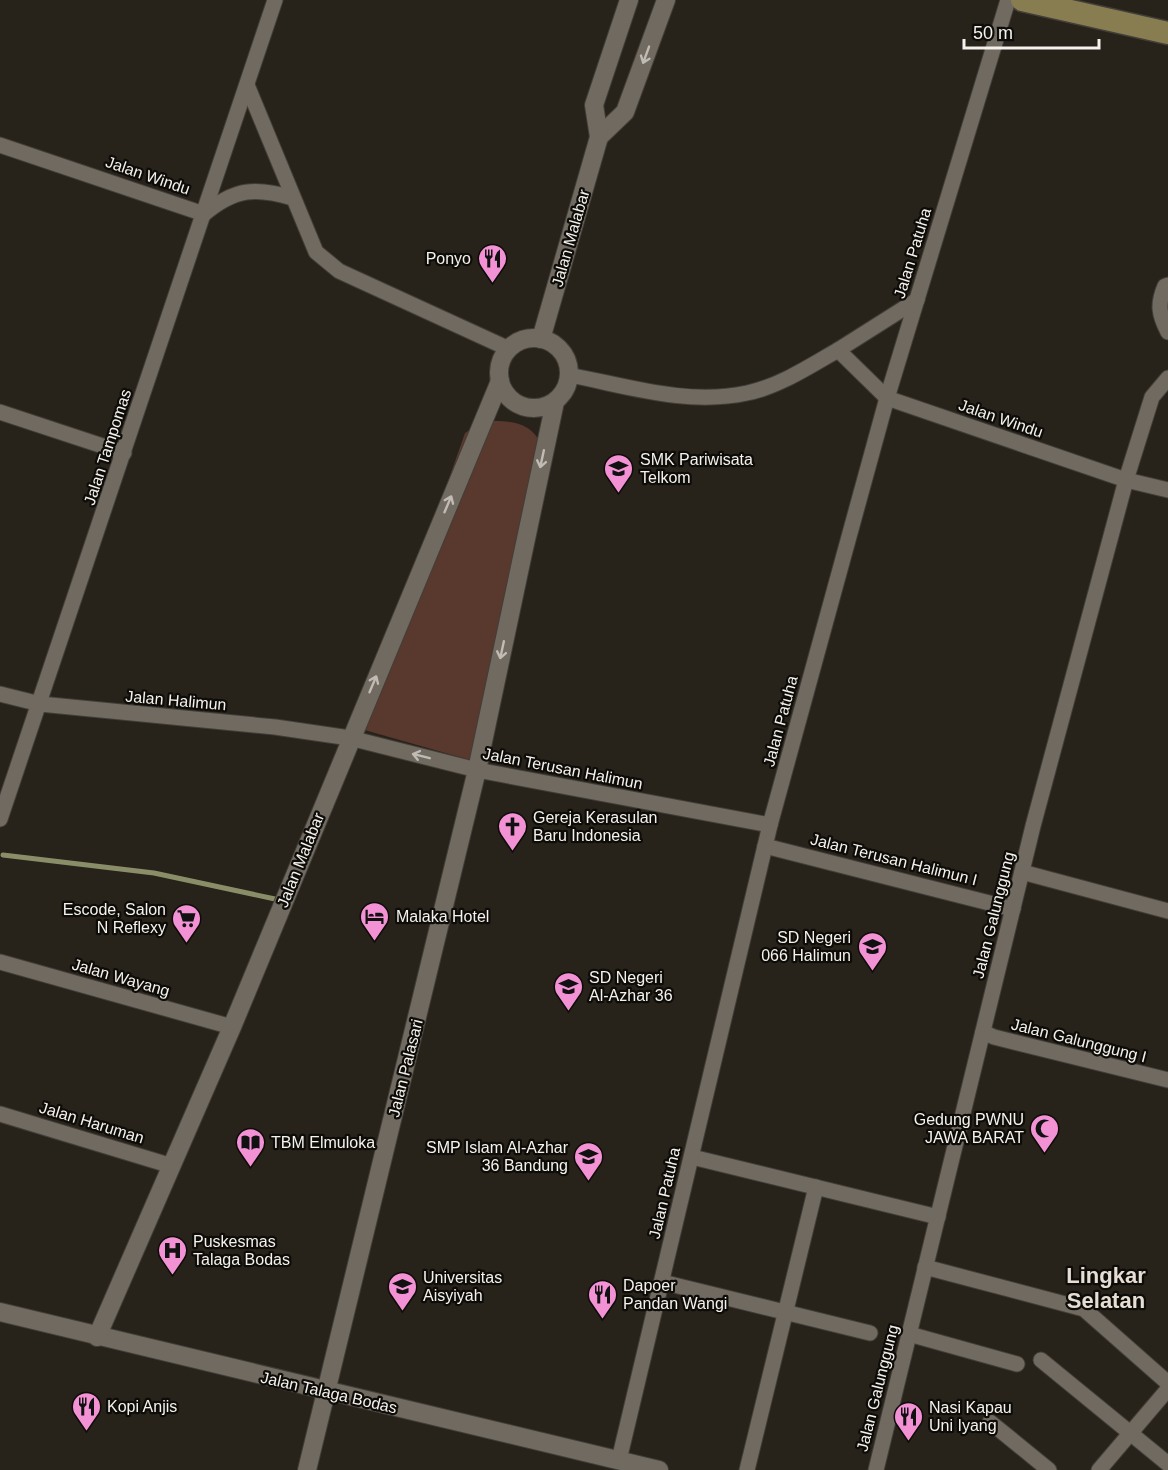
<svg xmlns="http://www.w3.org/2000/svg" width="1168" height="1470" viewBox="0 0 1168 1470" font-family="Helvetica,sans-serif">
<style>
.green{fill:#59382e}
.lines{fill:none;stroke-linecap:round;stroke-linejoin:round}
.stream{stroke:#8a8e68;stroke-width:5}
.minor-casing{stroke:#423e38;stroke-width:17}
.tertiary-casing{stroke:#423e38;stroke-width:20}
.primary-casing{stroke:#423e38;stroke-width:25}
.minor{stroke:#706a61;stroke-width:15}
.tertiary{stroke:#706a61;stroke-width:18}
.primary{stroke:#887d50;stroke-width:22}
.oneway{stroke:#c0bbb4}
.labels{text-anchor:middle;stroke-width:4.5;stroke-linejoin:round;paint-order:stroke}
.street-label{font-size:16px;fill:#f5f1ec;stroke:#0e0c08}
.poi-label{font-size:16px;fill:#f5f1ec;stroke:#0e0c08;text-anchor:start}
.district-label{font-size:22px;font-weight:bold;fill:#e6ded4;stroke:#0e0c08}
</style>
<rect width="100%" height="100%" fill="#27221a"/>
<path class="green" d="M 494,421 C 514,421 532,424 541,444 L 470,760 L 361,729 L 465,433 L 479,424 Z"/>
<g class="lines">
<polyline class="stream" points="3,855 154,873 275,899"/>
<defs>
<g id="minor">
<polyline points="247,85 316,252 339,271 509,349"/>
<path d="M 0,145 L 204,214 C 235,188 256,187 293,198"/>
<path d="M 1168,285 L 1165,286 C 1157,304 1159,315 1168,332"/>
<polyline points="838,350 917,300"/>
<path d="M 569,375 C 628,386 687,406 747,393 C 778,387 810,366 838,350 L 887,398 L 1126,480 L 1168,490"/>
<polyline points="0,412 124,453"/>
<polyline points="0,694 40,704 275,727 350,738 477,770 770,825"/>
<polyline points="0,819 275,0"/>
<polyline points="765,846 1013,909"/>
<polyline points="1022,872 1168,911"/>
<polyline points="0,962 232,1027"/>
<polyline points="983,1032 994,1037 1168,1080"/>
<polyline points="0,1114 172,1166"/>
<polyline points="692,1157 938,1217"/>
<polyline points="925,1267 1084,1309 1168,1383"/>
<polyline points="662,1282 870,1333"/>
<polyline points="909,1334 1017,1364"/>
<polyline points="1041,1360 1168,1464"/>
<polyline points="990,1422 1049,1470"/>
<polyline points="619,1460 770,825 887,398 1008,0"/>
<polyline points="747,1470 816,1187"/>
<polyline points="876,1470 1033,826 1126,480 1152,397 1168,378"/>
<polyline points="1099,1470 1168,1389"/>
</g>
<g id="tertiary">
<polyline points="599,137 625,112 666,0"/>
<circle cx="534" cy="373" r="35"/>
<polyline points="541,339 599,137 594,105 629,0"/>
<polyline points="0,1312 659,1470"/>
<polyline points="97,1337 232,1027 500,381"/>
<polyline points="307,1470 477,770 555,402"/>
</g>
<polyline id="primary" points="1022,0 1168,33"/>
</defs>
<use href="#minor" class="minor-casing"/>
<use href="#tertiary" class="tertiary-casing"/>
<use href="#primary" class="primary-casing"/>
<use href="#minor" class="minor"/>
<use href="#tertiary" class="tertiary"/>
<use href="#primary" class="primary"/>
</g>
<defs><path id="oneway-shaft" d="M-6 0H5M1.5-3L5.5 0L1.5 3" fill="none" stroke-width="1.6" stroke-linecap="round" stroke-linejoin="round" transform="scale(1.5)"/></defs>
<g class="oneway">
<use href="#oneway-shaft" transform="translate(646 55) rotate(110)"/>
<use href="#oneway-shaft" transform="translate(542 459) rotate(102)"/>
<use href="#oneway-shaft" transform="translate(448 504) rotate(-67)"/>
<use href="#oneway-shaft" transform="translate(502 650) rotate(102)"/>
<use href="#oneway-shaft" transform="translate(373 684) rotate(-67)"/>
<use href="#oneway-shaft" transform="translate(421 756) rotate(-166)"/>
</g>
<defs>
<symbol id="restaurant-pin" viewBox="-11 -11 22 30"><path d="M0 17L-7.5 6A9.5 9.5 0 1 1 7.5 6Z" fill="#f391d5" stroke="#0e0c08"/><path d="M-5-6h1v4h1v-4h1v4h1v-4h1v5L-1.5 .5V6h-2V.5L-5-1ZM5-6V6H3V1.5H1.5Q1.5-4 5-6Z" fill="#111"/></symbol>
<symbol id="school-pin" viewBox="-11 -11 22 30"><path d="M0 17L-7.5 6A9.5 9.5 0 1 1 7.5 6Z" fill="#f391d5" stroke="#0e0c08"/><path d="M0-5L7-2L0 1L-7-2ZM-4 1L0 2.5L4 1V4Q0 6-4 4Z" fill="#111"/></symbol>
<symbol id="church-pin" viewBox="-11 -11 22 30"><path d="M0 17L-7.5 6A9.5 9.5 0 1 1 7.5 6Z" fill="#f391d5" stroke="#0e0c08"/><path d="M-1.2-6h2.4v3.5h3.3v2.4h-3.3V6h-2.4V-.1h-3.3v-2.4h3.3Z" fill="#111"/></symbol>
<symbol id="hotel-pin" viewBox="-11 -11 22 30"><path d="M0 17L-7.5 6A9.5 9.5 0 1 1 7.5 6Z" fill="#f391d5" stroke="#0e0c08"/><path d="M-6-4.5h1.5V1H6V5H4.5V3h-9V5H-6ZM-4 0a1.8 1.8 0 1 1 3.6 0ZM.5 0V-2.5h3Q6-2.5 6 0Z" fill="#111"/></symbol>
<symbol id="supermarket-pin" viewBox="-11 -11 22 30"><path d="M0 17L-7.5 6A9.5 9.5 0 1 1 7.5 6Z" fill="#f391d5" stroke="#0e0c08"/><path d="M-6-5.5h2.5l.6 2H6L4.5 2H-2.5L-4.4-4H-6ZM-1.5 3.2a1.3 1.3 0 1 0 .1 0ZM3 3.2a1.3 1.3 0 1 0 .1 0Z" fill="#111"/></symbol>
<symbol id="mosque-pin" viewBox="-11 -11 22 30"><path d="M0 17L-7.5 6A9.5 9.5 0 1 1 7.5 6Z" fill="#f391d5" stroke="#0e0c08"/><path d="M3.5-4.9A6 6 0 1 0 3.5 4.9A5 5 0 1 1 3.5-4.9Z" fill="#111"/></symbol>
<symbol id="library-pin" viewBox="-11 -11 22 30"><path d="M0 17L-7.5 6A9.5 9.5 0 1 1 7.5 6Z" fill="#f391d5" stroke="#0e0c08"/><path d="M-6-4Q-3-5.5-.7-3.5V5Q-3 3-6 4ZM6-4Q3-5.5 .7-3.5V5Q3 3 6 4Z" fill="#111"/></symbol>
<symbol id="hospital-pin" viewBox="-11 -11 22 30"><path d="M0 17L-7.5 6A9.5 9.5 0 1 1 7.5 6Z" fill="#f391d5" stroke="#0e0c08"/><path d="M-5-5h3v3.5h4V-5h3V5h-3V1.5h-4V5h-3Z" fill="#111"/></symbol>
<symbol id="university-pin" viewBox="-11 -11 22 30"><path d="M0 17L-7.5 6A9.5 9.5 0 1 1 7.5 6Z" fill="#f391d5" stroke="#0e0c08"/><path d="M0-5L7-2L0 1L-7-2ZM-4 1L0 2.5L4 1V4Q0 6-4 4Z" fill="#111"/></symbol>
</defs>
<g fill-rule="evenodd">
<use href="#restaurant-pin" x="476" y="242" width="33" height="45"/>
<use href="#school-pin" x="602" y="452" width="33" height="45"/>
<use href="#church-pin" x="496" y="810" width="33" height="45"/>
<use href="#hotel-pin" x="358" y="900" width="33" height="45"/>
<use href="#supermarket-pin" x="170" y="902" width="33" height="45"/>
<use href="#school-pin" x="856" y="930" width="33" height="45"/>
<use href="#school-pin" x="552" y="970" width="33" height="45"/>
<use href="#mosque-pin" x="1028" y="1112" width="33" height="45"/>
<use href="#library-pin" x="234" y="1126" width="33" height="45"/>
<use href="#school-pin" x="572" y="1140" width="33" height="45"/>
<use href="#hospital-pin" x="156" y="1234" width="33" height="45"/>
<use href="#university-pin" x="386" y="1270" width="33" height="45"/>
<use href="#restaurant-pin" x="586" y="1278" width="33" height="45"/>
<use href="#restaurant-pin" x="70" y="1390" width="33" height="45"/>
<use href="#restaurant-pin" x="892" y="1400" width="33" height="45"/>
</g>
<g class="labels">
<g class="street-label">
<text transform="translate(148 175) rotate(19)" y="6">Jalan Windu</text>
<text transform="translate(570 238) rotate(-74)" y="6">Jalan Malabar</text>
<text transform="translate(912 253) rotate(-73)" y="6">Jalan Patuha</text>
<text transform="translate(1001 418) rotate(19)" y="6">Jalan Windu</text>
<text transform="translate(107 447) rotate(-72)" y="6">Jalan Tampomas</text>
<text transform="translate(176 700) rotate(5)" y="6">Jalan Halimun</text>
<text transform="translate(780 721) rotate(-75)" y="6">Jalan Patuha</text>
<text transform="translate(563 768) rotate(11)" y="6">Jalan Terusan Halimun</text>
<text transform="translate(894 859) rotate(14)" y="6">Jalan Terusan Halimun I</text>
<text transform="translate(300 860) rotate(-68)" y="6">Jalan Malabar</text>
<text transform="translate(993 915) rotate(-76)" y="6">Jalan Galunggung</text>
<text transform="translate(121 977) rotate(16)" y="6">Jalan Wayang</text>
<text transform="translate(1079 1040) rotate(14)" y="6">Jalan Galunggung I</text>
<text transform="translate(405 1068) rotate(-76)" y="6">Jalan Palasari</text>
<text transform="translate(92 1122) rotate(17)" y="6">Jalan Haruman</text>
<text transform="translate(664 1193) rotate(-77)" y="6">Jalan Patuha</text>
<text transform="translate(877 1388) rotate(-76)" y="6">Jalan Galunggung</text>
<text transform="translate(329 1392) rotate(13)" y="6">Jalan Talaga Bodas</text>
</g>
<g class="poi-label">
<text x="471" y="264" text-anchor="end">Ponyo</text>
<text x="640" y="465">SMK Pariwisata<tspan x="640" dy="18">Telkom</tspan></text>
<text x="533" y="823">Gereja Kerasulan<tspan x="533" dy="18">Baru Indonesia</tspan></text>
<text x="166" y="915" text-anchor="end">Escode, Salon<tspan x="166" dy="18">N Reflexy</tspan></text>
<text x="396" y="922">Malaka Hotel</text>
<text x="851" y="943" text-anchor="end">SD Negeri<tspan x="851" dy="18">066 Halimun</tspan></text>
<text x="589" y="983">SD Negeri<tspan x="589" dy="18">Al-Azhar 36</tspan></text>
<text x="1024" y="1125" text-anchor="end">Gedung PWNU<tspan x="1024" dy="18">JAWA BARAT</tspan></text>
<text x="271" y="1148">TBM Elmuloka</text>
<text x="568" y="1153" text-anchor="end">SMP Islam Al-Azhar<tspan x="568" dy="18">36 Bandung</tspan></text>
<text x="193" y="1247">Puskesmas<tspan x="193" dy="18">Talaga Bodas</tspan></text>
<text x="423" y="1283">Universitas<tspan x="423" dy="18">Aisyiyah</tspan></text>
<text x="623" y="1291">Dapoer<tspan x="623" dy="18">Pandan Wangi</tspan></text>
<text x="107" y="1412">Kopi Anjis</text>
<text x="929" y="1413">Nasi Kapau<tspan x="929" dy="18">Uni Iyang</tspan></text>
</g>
<g class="district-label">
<text x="1106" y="1283">Lingkar<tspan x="1106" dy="25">Selatan</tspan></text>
</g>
</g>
<path d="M964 39v9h135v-9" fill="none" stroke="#f5f1ec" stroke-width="3"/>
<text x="973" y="39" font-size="18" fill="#f5f1ec" stroke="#0e0c08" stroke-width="4.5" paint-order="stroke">50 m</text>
</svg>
